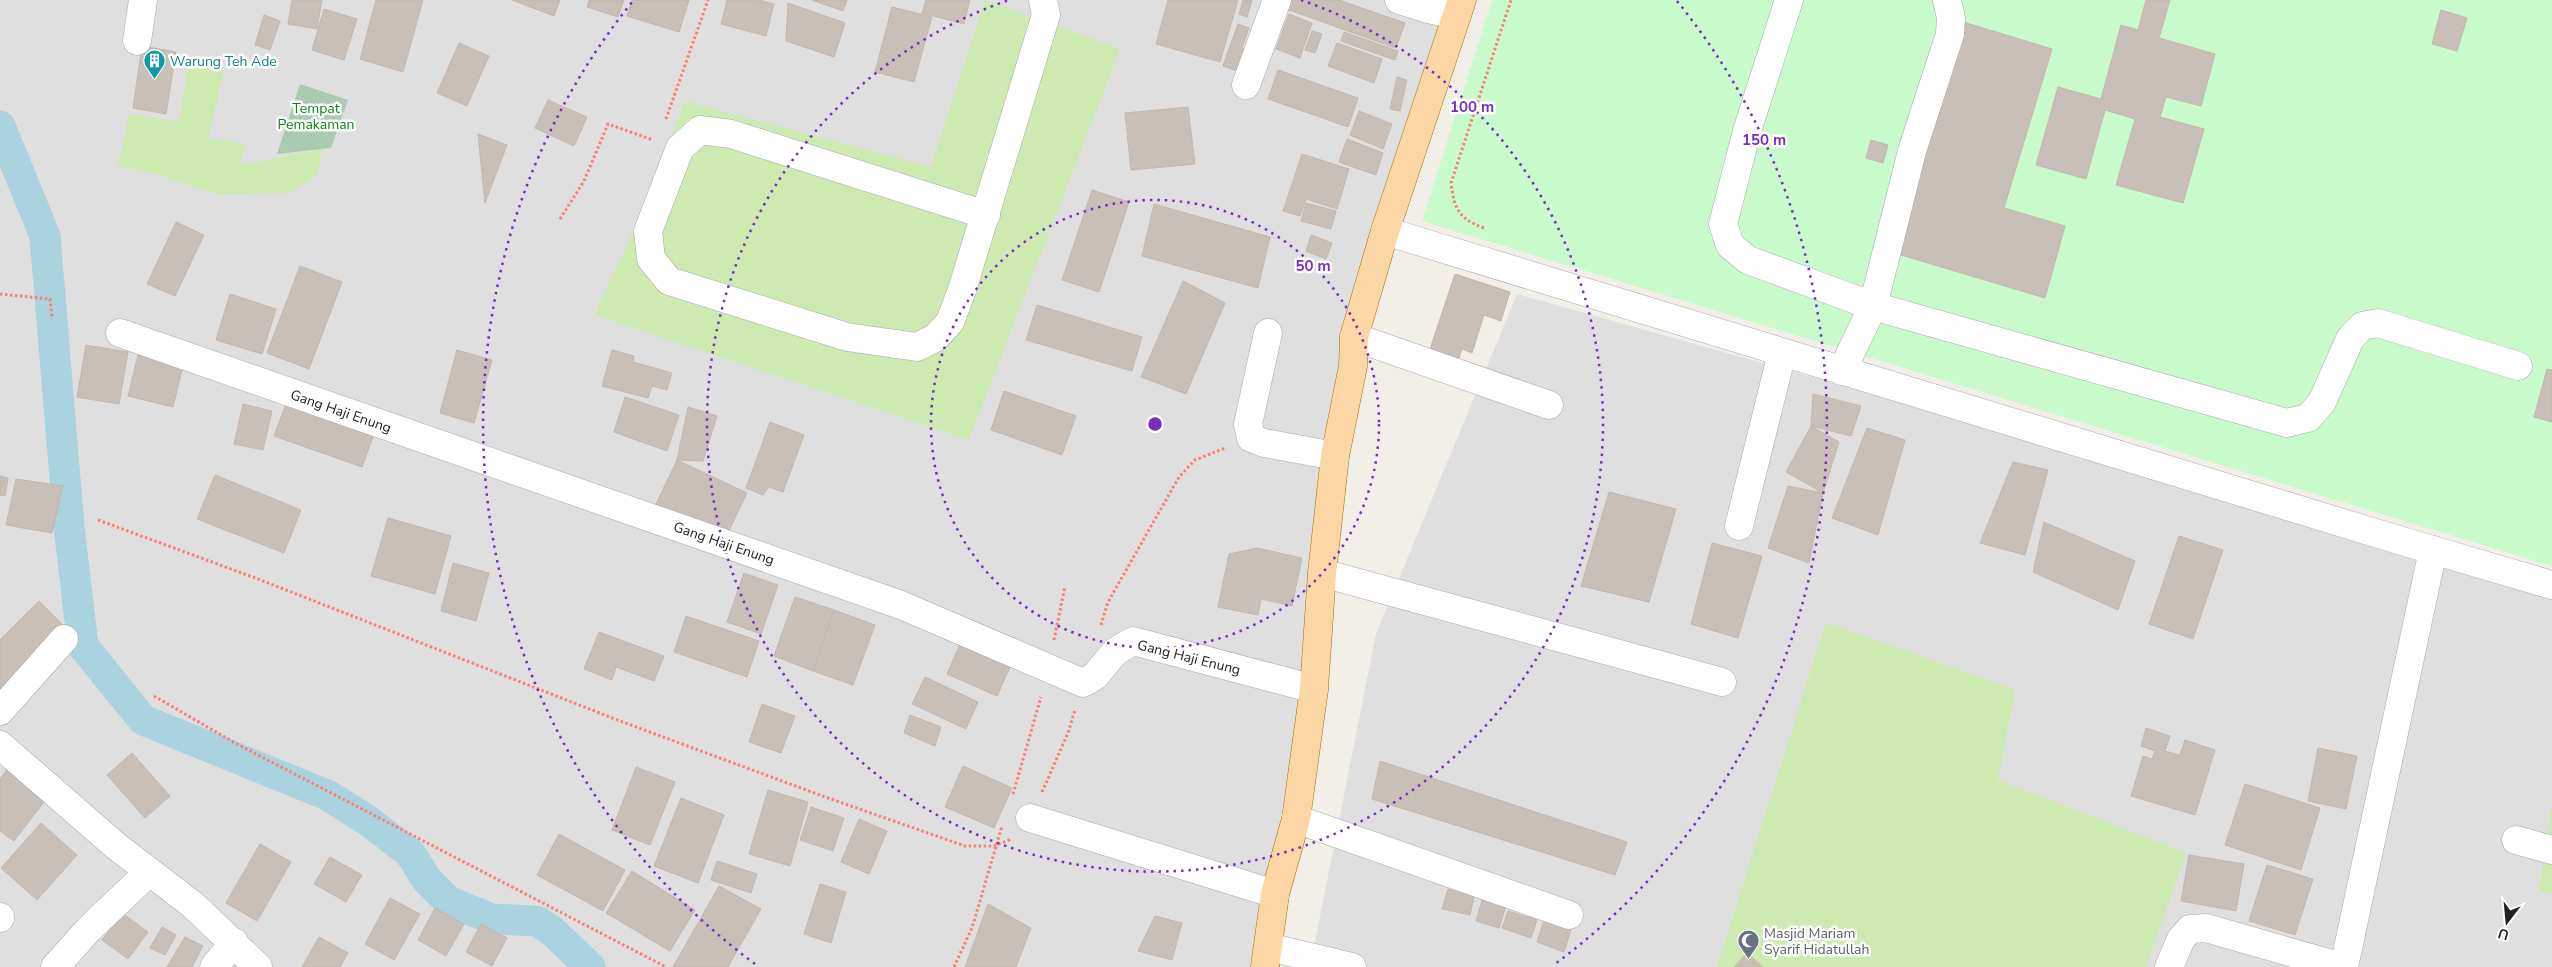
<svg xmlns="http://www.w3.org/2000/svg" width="2552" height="967" viewBox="0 0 2552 967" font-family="'Nunito Sans',sans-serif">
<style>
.residential{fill:#e0dfdf}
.grass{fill:#cdebb0}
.cemetery{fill:#aacbaf}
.park{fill:#c8facc}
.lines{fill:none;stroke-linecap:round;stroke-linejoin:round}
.canal{stroke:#aad3df;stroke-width:31}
.building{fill:#c7bfb8;stroke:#c4b6ab}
.minor-casing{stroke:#a9a9a9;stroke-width:29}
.major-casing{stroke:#a06b00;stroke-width:29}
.path{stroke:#fa8072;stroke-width:3;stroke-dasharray:2.5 2.5;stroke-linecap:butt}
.minor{stroke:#fff;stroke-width:28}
.major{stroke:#fcd6a4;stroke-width:28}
.ring{fill:none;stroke:#7b2cbf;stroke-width:2.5;stroke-dasharray:2.5 5}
.labels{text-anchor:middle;stroke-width:5;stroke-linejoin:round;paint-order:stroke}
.culture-label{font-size:14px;fill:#0d838f;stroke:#fff;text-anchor:start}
.park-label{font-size:14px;fill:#0c8416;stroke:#fff}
.street-label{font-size:14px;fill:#222;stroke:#fff}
.worship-label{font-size:14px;fill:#5b616d;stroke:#fff;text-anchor:start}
.centre{fill:#7b2cbf;stroke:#fff;stroke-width:2.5}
.ring-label{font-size:15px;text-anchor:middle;font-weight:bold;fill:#7b2cbf;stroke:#fff;stroke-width:5;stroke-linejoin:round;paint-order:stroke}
</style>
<rect width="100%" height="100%" fill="#f2efe9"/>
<g class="residential">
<polygon points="0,0 1465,0 1389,235 1253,967 0,967"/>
<polygon points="1517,294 2552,585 2552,967 1310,967 1376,634"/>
</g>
<g class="grass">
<polygon points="985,0 1120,49 969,440 594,315 640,217 685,101 931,167"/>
<polygon points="189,64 224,71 208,138 246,144 240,165 322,149 318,174 291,193 216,194 156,174 118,166 129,114 179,122"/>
<polygon points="1826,622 2015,690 1998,780 2186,853 2146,967 1717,967"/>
<polygon points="2551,808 2552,809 2552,894 2539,890"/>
</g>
<polygon class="cemetery" points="300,84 348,100 331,148 277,154"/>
<polygon class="park" points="1492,0 2552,0 2552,566 1422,221"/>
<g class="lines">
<polyline class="canal" points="0,126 45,236 69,527 83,646 143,720 327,795 367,820 410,853 427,880 448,901 492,919 537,921 551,930 590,967"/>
</g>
<g class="building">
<polygon points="292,0 322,0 317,29 288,24"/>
<polygon points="376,0 423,0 403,72 360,59"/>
<polygon points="512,0 560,0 554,16"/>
<polygon points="589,0 624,0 618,17 587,7"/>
<polygon points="632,0 689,0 679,32 627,16"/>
<polygon points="727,0 759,0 774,4 766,36 721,24"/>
<polygon points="812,0 847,0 843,11"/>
<polygon points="926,0 970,0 964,24 922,13"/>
<polygon points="1168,0 1238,0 1220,62 1156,44"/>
<polygon points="1243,0 1252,0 1247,17 1239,14"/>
<polygon points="1289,0 1339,0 1405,23 1396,48 1286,9"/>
<polygon points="2146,0 2170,0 2159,38 2215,54 2201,106 2166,97 2160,117 2204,129 2183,203 2116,185 2135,119 2105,110 2086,179 2036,165 2058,87 2101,99 2121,25 2138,30"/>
<polygon points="788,3 845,23 834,57 786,41"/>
<polygon points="892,7 932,17 914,82 875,72"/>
<polygon points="324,9 357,19 344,60 312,50"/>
<polygon points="2441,10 2467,18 2457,51 2432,44"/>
<polygon points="1289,14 1312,23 1300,58 1276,49"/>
<polygon points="264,15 280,21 270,50 255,45"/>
<polygon points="1960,21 2052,49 2004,208 2065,226 2045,298 1891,252"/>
<polygon points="1238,24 1249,28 1242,48 1253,53 1245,74 1223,66"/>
<polygon points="1312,31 1322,34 1315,53 1305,50"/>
<polygon points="1344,32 1398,51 1395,60 1341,41"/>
<polygon points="459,43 489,56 467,106 437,93"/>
<polygon points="1337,43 1382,59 1374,83 1328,66"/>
<polygon points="142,46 176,52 166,114 133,108"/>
<polygon points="1278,70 1358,98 1348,127 1268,99"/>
<polygon points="1397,77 1407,80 1400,111 1390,109"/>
<polygon points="548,100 587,117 574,146 535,128"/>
<polygon points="1188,107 1195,164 1131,170 1125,113"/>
<polygon points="1359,111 1392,124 1383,149 1350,135"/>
<polygon points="478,134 507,145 485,203"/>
<polygon points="1347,139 1383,153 1376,175 1339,162"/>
<polygon points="1871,140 1888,145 1883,163 1866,158"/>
<polygon points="1302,154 1349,169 1337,209 1306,199 1300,216 1283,211"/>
<polygon points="1092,190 1129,202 1099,292 1062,280"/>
<polygon points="1306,203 1336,211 1331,229 1301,221"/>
<polygon points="1154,204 1270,237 1258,288 1142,256"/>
<polygon points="176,222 204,235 175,296 147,284"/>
<polygon points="1311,235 1332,243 1326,259 1306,251"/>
<polygon points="300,266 342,282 309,369 267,353"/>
<polygon points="1455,274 1510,292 1501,321 1484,315 1472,353 1462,349 1457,365 1428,355"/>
<polygon points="1183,281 1225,303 1186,394 1141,377"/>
<polygon points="230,294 276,309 262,354 216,340"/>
<polygon points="1037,305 1142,337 1132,371 1026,340"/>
<polygon points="86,345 128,352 119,404 77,397"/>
<polygon points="457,350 492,360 474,423 440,413"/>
<polygon points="612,350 634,356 633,362 672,373 667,390 652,386 648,398 602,386"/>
<polygon points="138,355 183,366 173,407 128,396"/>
<polygon points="2547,369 2552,370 2552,422 2534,417"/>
<polygon points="1004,391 1076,416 1062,455 991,430"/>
<polygon points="1813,394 1861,406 1851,436 1811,426"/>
<polygon points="625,397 679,415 667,451 614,432"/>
<polygon points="243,404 272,411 263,450 234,444"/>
<polygon points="286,404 374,434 362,467 274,436"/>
<polygon points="688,407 717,416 703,461 677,460"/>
<polygon points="770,422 804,435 783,492 769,487 763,495 746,488"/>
<polygon points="1811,426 1839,442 1823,493 1786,472"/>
<polygon points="1867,428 1905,440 1878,535 1832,518"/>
<polygon points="677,460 747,493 724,541 654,508"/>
<polygon points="2013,462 2048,470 2025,555 1980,543"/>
<polygon points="215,475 301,510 284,553 197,519"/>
<polygon points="0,476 8,478 5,496 0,495"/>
<polygon points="16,479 63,486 52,533 6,525"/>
<polygon points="1788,486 1823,493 1809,563 1768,548"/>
<polygon points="1609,492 1676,509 1649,602 1581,586"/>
<polygon points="388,518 451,536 435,594 371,576"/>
<polygon points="2044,522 2135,561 2118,610 2033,572"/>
<polygon points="2179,536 2223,550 2193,639 2149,624"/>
<polygon points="1712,543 1762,556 1738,638 1691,624"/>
<polygon points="1257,548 1302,558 1292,606 1261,599 1258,615 1218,607 1229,554"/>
<polygon points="453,563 489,573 476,621 441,611"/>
<polygon points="744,573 778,585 761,634 727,622"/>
<polygon points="795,597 834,610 813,671 774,656"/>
<polygon points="39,601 64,626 0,689 0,640"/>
<polygon points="834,610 875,625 853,685 813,671"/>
<polygon points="686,616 759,641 747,677 674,652"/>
<polygon points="599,632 664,656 654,681 616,667 612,680 584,669"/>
<polygon points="960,644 1010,667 997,696 947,674"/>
<polygon points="925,677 978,702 966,729 912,704"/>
<polygon points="762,704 795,716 781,753 749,742"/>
<polygon points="910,715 941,727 935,746 904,733"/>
<polygon points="2146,728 2170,736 2165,751 2180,755 2185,740 2215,750 2195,815 2131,796 2143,756 2152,759 2155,751 2141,746"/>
<polygon points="2318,748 2357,756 2346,809 2308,801"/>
<polygon points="132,753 170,796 145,818 107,775"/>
<polygon points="1380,761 1627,842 1615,875 1372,799"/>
<polygon points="963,766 1012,788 994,828 945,807"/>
<polygon points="636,767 675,782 650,845 612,830"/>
<polygon points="8,768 47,798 14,841 0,831 0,779"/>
<polygon points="2245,784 2320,808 2301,870 2225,845"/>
<polygon points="768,790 808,802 790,866 749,854"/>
<polygon points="681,798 724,815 698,883 654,866"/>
<polygon points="811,807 844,818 833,851 800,840"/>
<polygon points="859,819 887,831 869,874 841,862"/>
<polygon points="41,823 77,855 37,900 1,868"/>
<polygon points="559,834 625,870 603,911 537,875"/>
<polygon points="260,844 291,862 257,921 226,903"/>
<polygon points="2189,855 2244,864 2236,911 2181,901"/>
<polygon points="330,857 362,875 346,902 314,884"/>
<polygon points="717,861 757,874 751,893 711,880"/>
<polygon points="2267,865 2313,879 2295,935 2249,921"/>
<polygon points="632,871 695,910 670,951 606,913"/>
<polygon points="820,884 846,892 831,943 804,934"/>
<polygon points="719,886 761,909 728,967 673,967"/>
<polygon points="1448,889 1474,897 1470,915 1442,909"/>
<polygon points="390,898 420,914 394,960 365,944"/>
<polygon points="1482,900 1506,906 1499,928 1476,921"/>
<polygon points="988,904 1031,928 1016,967 965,967"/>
<polygon points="435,908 464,924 446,956 418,940"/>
<polygon points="1508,911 1537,920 1531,938 1502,928"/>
<polygon points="122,913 148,932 128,959 102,940"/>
<polygon points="1155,916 1182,923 1172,960 1138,951"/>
<polygon points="1545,917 1572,926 1564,952 1537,942"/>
<polygon points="481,924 507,938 492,966 466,952"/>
<polygon points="162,927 176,935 165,955 150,948"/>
<polygon points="185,937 203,946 192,967 167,967"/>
<polygon points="319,937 348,953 340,967 302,967"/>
<polygon points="1747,953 1763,967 1734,967"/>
</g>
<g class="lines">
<defs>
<g id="minor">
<polyline points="1399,0 1428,9 1457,15"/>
<polyline points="1789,0 1747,131 1723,224 1730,245 1748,260 1873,306 2287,423 2308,418 2322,402 2350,339 2362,326 2378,323 2518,366"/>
<polyline points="137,41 143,0"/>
<polyline points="1246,85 1277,0"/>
<polyline points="986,215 731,134 700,130 680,148 648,231 651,259 669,281 847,337 917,347 935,338 950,322 962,290 1046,15 1043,0"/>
<polyline points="1385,231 2392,538 2552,585"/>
<polyline points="120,333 901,605 1083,683 1095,676 1115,652 1133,641 1314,689"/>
<polyline points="1268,333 1248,424 1251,438 1264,443 1335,456"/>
<polyline points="1354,337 1549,405"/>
<polyline points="1842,371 1873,306 1912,151 1950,34 1951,18 1947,0"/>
<polyline points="1739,526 1782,353"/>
<polyline points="1322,573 1722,682"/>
<polyline points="0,711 64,639"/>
<polyline points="0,745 116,846 193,905 258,967"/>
<polyline points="1030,818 1275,894"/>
<polyline points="1296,819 1569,915"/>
<polyline points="2516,840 2552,850"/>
<polyline points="0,917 0,918"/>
<polyline points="1269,947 1352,967"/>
<polyline points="55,967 89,929 149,872"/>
<polyline points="214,967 234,942"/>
<polyline points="2169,967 2181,939 2190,929 2206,928 2342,967"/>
<polyline points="2344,967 2433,550"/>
</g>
<polyline id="major" points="1265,967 1275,894 1296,819 1314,689 1322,573 1335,456 1353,366 1354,337 1385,231 1462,0"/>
</defs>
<use href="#minor" class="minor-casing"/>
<use href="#major" class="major-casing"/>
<g class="path">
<polyline points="666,119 708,0"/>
<polyline points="560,219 584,181 608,124 653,140"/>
<path d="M 1484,228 C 1459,219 1454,209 1451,183 L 1511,0"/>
<polyline points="0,294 50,299 52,319"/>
<polyline points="98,520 258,579 620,721 828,798 965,846 994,846 1012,839"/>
<polyline points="1101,625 1108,602 1179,477 1195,460 1225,448"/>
<polyline points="1054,640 1065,586"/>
<polyline points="154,696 235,743 666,967"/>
<polyline points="1042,792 1068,733 1075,710"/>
<polyline points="1013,794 1041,697"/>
<polyline points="954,967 972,928 1002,826"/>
</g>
<use href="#minor" class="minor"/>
<use href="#major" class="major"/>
</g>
<g class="ring">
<circle cx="1155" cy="424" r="224"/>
<path d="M1301 0A448 448 0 1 1 1009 0"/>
<path d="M755 964A672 672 0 0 1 633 1M1677 1A672 672 0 0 1 1555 964"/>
</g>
<defs>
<symbol id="building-pin" viewBox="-11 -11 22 30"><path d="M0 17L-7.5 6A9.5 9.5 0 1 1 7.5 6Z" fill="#0f9aa8" stroke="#fff"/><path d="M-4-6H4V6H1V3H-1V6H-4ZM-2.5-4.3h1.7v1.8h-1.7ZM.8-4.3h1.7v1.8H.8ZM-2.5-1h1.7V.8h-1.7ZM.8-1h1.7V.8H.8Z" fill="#fff"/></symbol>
<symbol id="mosque-pin" viewBox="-11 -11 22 30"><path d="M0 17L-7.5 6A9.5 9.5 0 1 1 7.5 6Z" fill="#6b7280" stroke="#fff"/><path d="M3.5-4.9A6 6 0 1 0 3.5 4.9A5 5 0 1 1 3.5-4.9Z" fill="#fff"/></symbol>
</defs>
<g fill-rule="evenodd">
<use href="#building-pin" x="142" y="48" width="25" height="34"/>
<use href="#mosque-pin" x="1736" y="928" width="25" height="34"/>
</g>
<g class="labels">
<g class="culture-label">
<text x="170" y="66">Warung Teh Ade</text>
</g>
<g class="park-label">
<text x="316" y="113">Tempat<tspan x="316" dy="16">Pemakaman</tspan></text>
</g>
<g class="street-label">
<text transform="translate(341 411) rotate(19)" y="5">Gang Haji Enung</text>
<text transform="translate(724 543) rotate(19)" y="5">Gang Haji Enung</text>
<text transform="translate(1189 657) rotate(14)" y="5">Gang Haji Enung</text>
</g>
<g class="worship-label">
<text x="1764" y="938">Masjid Mariam<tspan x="1764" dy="16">Syarif Hidatullah</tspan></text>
</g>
</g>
<circle cx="1155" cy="424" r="8" class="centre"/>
<g class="ring-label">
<text x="1472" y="112">100 m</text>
<text x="1764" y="145">150 m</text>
<text x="1313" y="271">50 m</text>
</g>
<g transform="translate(2507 922) rotate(196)" stroke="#ffffff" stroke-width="4" paint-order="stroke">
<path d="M0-4L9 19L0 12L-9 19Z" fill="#222222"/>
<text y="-8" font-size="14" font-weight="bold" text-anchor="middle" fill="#222222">U</text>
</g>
</svg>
